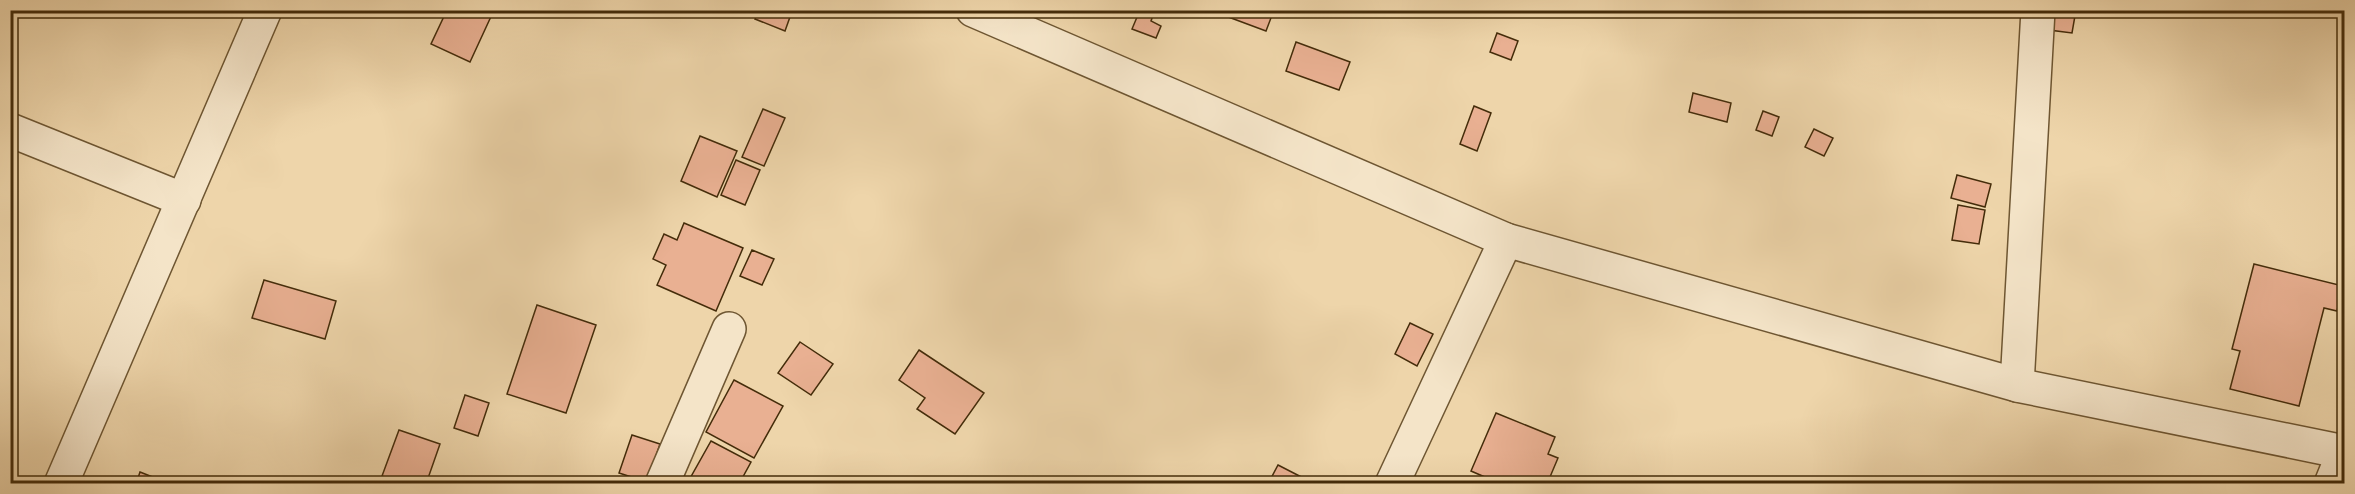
<svg xmlns="http://www.w3.org/2000/svg" width="2355" height="494" viewBox="0 0 2355 494" font-family="'IM FELL DW Pica',serif">
<style>
.building{fill:#e9b092;stroke:#442c0a;stroke-width:1.5}
.lines{fill:none;stroke-linecap:round;stroke-linejoin:round}
.street-casing{stroke:#6e5632;stroke-width:36}
.street{stroke:#f4e4c8;stroke-width:33}
</style>
<rect width="100%" height="100%" fill="#eed5aa"/>
<filter id="stains"><feTurbulence type="fractalNoise" baseFrequency=".00333" numOctaves="4"/><feColorMatrix values="0 0 0 0 .2 0 0 0 0 .09 0 0 0 0 .02 0 0 0 .5 -.17"/></filter>
<radialGradient id="worn" r=".72"><stop offset=".6" stop-color="#630" stop-opacity="0"/><stop offset="1" stop-color="#630" stop-opacity=".3"/></radialGradient>
<g class="building">
<polygon points="447,10 494,10 470,62 431,44"/>
<polygon points="759,10 783,10 791,14 785,31 755,19"/>
<polygon points="1140,10 1155,10 1151,21 1161,26 1156,38 1132,29"/>
<polygon points="1216,10 1274,10 1266,31 1215,12"/>
<polygon points="2051,10 2076,10 2072,33 2049,30"/>
<polygon points="1497,33 1518,41 1511,60 1490,52"/>
<polygon points="1296,42 1350,62 1339,90 1286,71"/>
<polygon points="1693,93 1731,103 1727,122 1689,112"/>
<polygon points="1474,106 1491,113 1477,151 1460,144"/>
<polygon points="763,109 785,118 764,166 742,157"/>
<polygon points="1763,111 1779,117 1772,136 1756,130"/>
<polygon points="1814,129 1833,138 1824,156 1805,147"/>
<polygon points="700,136 737,151 717,197 681,181"/>
<polygon points="736,160 760,170 745,205 721,195"/>
<polygon points="1957,175 1991,184 1985,207 1951,198"/>
<polygon points="1958,205 1985,210 1979,244 1952,240"/>
<polygon points="684,223 743,248 716,311 657,285 666,265 653,259 664,234 677,240"/>
<polygon points="752,250 774,259 762,285 740,276"/>
<polygon points="2254,264 2343,286 2337,311 2324,308 2299,406 2230,389 2240,351 2232,349"/>
<polygon points="264,280 336,301 325,339 252,318"/>
<polygon points="537,305 596,325 566,413 507,394"/>
<polygon points="1410,323 1433,334 1417,366 1395,354"/>
<polygon points="800,342 833,364 811,395 778,373"/>
<polygon points="919,350 984,393 955,434 917,409 925,398 899,380"/>
<polygon points="734,380 783,406 754,458 706,432"/>
<polygon points="465,395 489,403 478,436 454,428"/>
<polygon points="1496,413 1555,437 1548,454 1558,458 1547,484 1501,484 1471,471"/>
<polygon points="399,430 440,444 426,484 403,484 382,476"/>
<polygon points="632,435 660,444 647,482 619,473"/>
<polygon points="711,441 751,462 739,484 692,484 688,482"/>
<polygon points="1278,465 1315,484 1268,484"/>
<polygon points="140,472 165,482 164,484 136,484"/>
</g>
<g class="lines">
<defs>
<g id="street">
<polyline points="973,10 1506,240 2017,385 2344,452"/>
<polyline points="10,130 184,200"/>
<polyline points="2017,385 2038,10"/>
<polyline points="61,484 265,10"/>
<polyline points="662,484 729,329"/>
<polyline points="1392,484 1506,240"/>
<polyline points="2331,484 2344,452"/>
</g>
</defs>
<use href="#street" class="street-casing"/>
<use href="#street" class="street"/>
</g>
<rect width="2355" height="494" fill="none" stroke="#eed5aa" stroke-width="36"/>
<rect x="12" y="12" width="2331" height="470" fill="none" stroke="#442c0a" stroke-width="3"/>
<rect x="18" y="18" width="2319" height="458" fill="none" stroke="#442c0a" stroke-width="1.5"/>
<rect width="100%" height="100%" filter="url(#stains)"/>
<rect width="100%" height="100%" fill="url(#worn)"/>
</svg>
